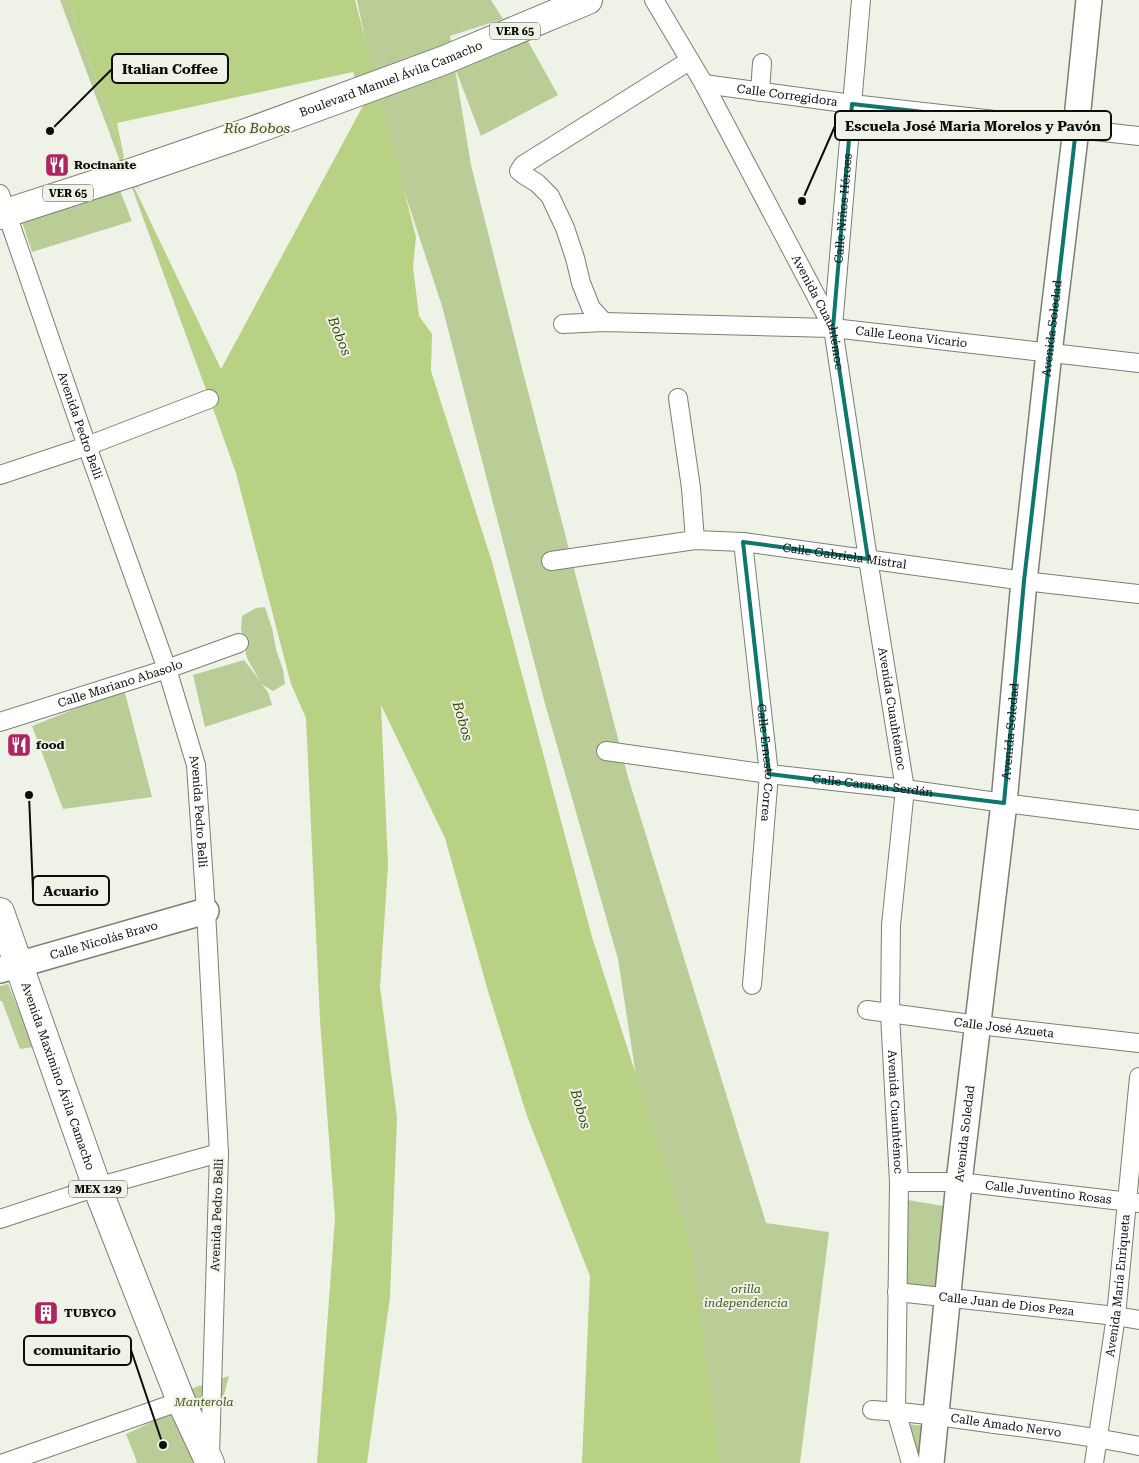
<svg xmlns="http://www.w3.org/2000/svg" width="1139" height="1463" viewBox="0 0 1139 1463" font-family="'Roboto Serif',serif">
<style>
.green{fill:#bacd96}
.water{fill:#b8d184}
.pier{fill:#eff3e7}
.lines{fill:none;stroke-linecap:round;stroke-linejoin:round}
.street-casing{stroke:#7b7f74;stroke-width:20}
.secondary-casing{stroke:#7b7f74;stroke-width:28}
.primary-casing{stroke:#7b7f74;stroke-width:30}
.street{stroke:#fff;stroke-width:18}
.secondary{stroke:#fff;stroke-width:25}
.primary{stroke:#fff;stroke-width:28}
.marked{fill:none;stroke:#0f766e;stroke-width:4;stroke-linejoin:round}
.labels{text-anchor:middle;stroke-width:4;stroke-linejoin:round;paint-order:stroke}
.shield{fill:#eff3e7;stroke:#4f524c;stroke-width:1}
.shield-label{font-size:11px;font-weight:bold;fill:#0b0d09}
.street-label{font-size:12px;fill:#0b0d09;stroke:#eff3e7}
.poi-label{font-size:12px;font-weight:bold;fill:#0b0d09;stroke:#eff3e7;text-anchor:start}
.park-label{font-size:12px;font-style:italic;fill:#46561f;stroke:#eff3e7}
.water-label{font-size:14px;font-style:italic;fill:#3c4b14;stroke:#eff3e7}
.leader{fill:none;stroke:#0b0d09;stroke-width:2}
.callout-dot{fill:#0b0d09;stroke:#eff3e7;stroke-width:2}
.callout{fill:#eff3e7;stroke:#0b0d09;stroke-width:2}
.callout-label{font-size:14px;text-anchor:middle;font-weight:bold;fill:#0b0d09}
</style>
<rect width="100%" height="100%" fill="#eff3e7"/>
<g class="green">
<polygon points="60,0 68,0 124,156 121,164"/>
<polygon points="357,0 491,0 503,19 450,36 455,64 525,36 558,95 481,136 455,68 471,165 522,368 628,777 766,1223 829,1232 800,1463 701,1463 668,1284 618,959 544,700 442,306 383,127"/>
<polygon points="137,183 209,398 131,185"/>
<polygon points="119,188 132,221 32,252 22,222"/>
<polygon points="265,607 272,628 276,649 283,670 285,684 273,691 266,687 261,683 268,692 272,705 205,727 193,675 244,660 260,681 247,658 241,629 242,616 256,608"/>
<polygon points="124,689 152,797 63,809 32,726"/>
<polygon points="8,984 34,1047 20,1049 2,1001 0,1001 0,986"/>
<polygon points="908,1200 949,1207 943,1289 904,1286"/>
<polygon points="229,1376 208,1453 181,1392"/>
<polygon points="178,1410 196,1463 134,1463 137,1462 126,1434"/>
<polygon points="907,1424 923,1426 921,1457 916,1457"/>
</g>
<polygon class="water" points="68,0 355,0 416,237 413,267 419,316 432,334 431,371 492,562 592,937 691,1247 720,1463 582,1463 590,1276 527,1116 488,991 445,838 381,705 388,865 380,987 397,1118 390,1297 367,1463 317,1463 335,1218 320,1020 306,718 291,684 236,473 135,189 214,353 118,127 124,156"/>
<polygon class="pier" points="353,72 364,104 221,369 135,189 134,186 138,188 173,263 125,148 126,156 125,159 124,156 117,123"/>
<g class="lines">
<defs>
<g id="street">
<path id="s1" d="M 654,0 L 704,84 L 833,328 L 868,559 L 905,789 L 891,925 L 890,1014 L 899,1182 L 896,1411 L 911,1463"/>
<path id="s2" d="M 704,84 L 852,104 L 1139,136"/>
<polyline points="760,92 762,63"/>
<path id="s3" d="M 0,194 L 87,446 L 167,669 L 196,765 L 206,911 L 219,1153 L 210,1455"/>
<polyline points="604,322 591,308 581,283 575,258 565,228 550,196 537,183 524,175 519,171 523,165 689,61"/>
<path id="s4" d="M 563,324 L 604,322 L 833,328 L 1139,363"/>
<path id="s5" d="M 833,327 L 861,0"/>
<polyline points="678,398 691,488 695,540"/>
<polyline points="0,475 87,446 209,399"/>
<path id="s6" d="M 743,542 L 769,774 L 752,985"/>
<path id="s7" d="M 551,561 L 695,540 L 743,542 L 1024,581 L 1139,594"/>
<path id="s8" d="M 0,722 L 167,669 L 239,643"/>
<path id="s9" d="M 606,751 L 769,774 L 905,789 L 1004,803 L 1139,820"/>
<path id="s10" d="M 867,1010 L 978,1025 L 1139,1043"/>
<path id="s11" d="M 899,1182 L 959,1182 L 1139,1203"/>
<polyline points="0,1219 97,1187 219,1153"/>
<path id="s12" d="M 897,1292 L 1116,1316 L 1139,1320"/>
<path id="s13" d="M 872,1410 C 913,1412 953,1418 994,1424 C 1043,1430 1091,1436 1139,1446"/>
<polyline points="4,1463 181,1401"/>
<path id="s14" d="M 1094,1463 L 1116,1316 L 1139,1077"/>
</g>
<g id="secondary">
<path id="s15" d="M 0,970 L 206,911"/>
<path id="s16" d="M 931,1463 L 959,1182 L 1004,803 L 1024,581 L 1049,353 L 1076,129 L 1089,0"/>
</g>
<g id="primary">
<path id="s17" d="M 0,215 L 136,171 L 246,133 L 442,61 L 588,0"/>
<path id="s18" d="M 0,912 L 97,1187 L 181,1401 L 210,1463"/>
</g>
</defs>
<use href="#street" class="street-casing"/>
<use href="#secondary" class="secondary-casing"/>
<use href="#primary" class="primary-casing"/>
<use href="#street" class="street"/>
<use href="#secondary" class="secondary"/>
<use href="#primary" class="primary"/>
</g>
<path class="marked" d="M 852,104 L 1076,129 L 1024,581 L 1004,803 L 769,774 L 743,542 L 868,559 L 833,328 Z"/>
<defs>
<symbol id="restaurant-square" viewBox="-11 -11 22 22"><rect x="-9" y="-9" width="18" height="18" rx="4" fill="#b02561" stroke="#eff3e7"/><path d="M-5-6h1v4h1v-4h1v4h1v-4h1v5L-1.5 .5V6h-2V.5L-5-1ZM5-6V6H3V1.5H1.5Q1.5-4 5-6Z" fill="#fff"/></symbol>
<symbol id="building-square" viewBox="-11 -11 22 22"><rect x="-9" y="-9" width="18" height="18" rx="4" fill="#b02561" stroke="#eff3e7"/><path d="M-4-6H4V6H1V3H-1V6H-4ZM-2.5-4.3h1.7v1.8h-1.7ZM.8-4.3h1.7v1.8H.8ZM-2.5-1h1.7V.8h-1.7ZM.8-1h1.7V.8H.8Z" fill="#fff"/></symbol>
</defs>
<g fill-rule="evenodd">
<use href="#restaurant-square" x="43" y="151" width="28" height="28"/>
<use href="#restaurant-square" x="5" y="731" width="28" height="28"/>
<use href="#building-square" x="32" y="1299" width="28" height="28"/>
</g>
<g class="labels">
<g class="shield">
<rect x="490" y="22.5" width="50" height="17" rx="4"/>
<rect x="43" y="184.5" width="50" height="17" rx="4"/>
<rect x="69" y="1180.5" width="58" height="17" rx="4"/>
</g>
<g class="shield-label">
<text x="515" y="35">VER 65</text>
<text x="68" y="197">VER 65</text>
<text x="98" y="1193">MEX 129</text>
</g>
<g class="street-label">
<text dy="4" stroke="none"><textPath href="#s17" startOffset="414">Boulevard Manuel Ávila Camacho</textPath></text>
<text dy="4" stroke="none"><textPath href="#s2" startOffset="84">Calle Corregidora</textPath></text>
<text dy="4" stroke="none"><textPath href="#s5" startOffset="119">Calle Niños Héroes</textPath></text>
<text dy="4" stroke="none"><textPath href="#s1" startOffset="354">Avenida Cuauhtémoc</textPath></text>
<text dy="4" stroke="none"><textPath href="#s16" startOffset="1141">Avenida Soledad</textPath></text>
<text dy="4" stroke="none"><textPath href="#s4" startOffset="349">Calle Leona Vicario</textPath></text>
<text dy="4" stroke="none"><textPath href="#s3" startOffset="245">Avenida Pedro Belli</textPath></text>
<text dy="4" stroke="none"><textPath href="#s7" startOffset="296">Calle Gabriela Mistral</textPath></text>
<text dy="4" stroke="none"><textPath href="#s8" startOffset="126">Calle Mariano Abasolo</textPath></text>
<text dy="4" stroke="none"><textPath href="#s1" startOffset="759">Avenida Cuauhtémoc</textPath></text>
<text dy="4" stroke="none"><textPath href="#s16" startOffset="736">Avenida Soledad</textPath></text>
<text dy="4" stroke="none"><textPath href="#s6" startOffset="222">Calle Ernesto Correa</textPath></text>
<text dy="4" stroke="none"><textPath href="#s9" startOffset="269">Calle Carmen Serdán</textPath></text>
<text dy="4" stroke="none"><textPath href="#s3" startOffset="650">Avenida Pedro Belli</textPath></text>
<text dy="4" stroke="none"><textPath href="#s15" startOffset="108">Calle Nicolás Bravo</textPath></text>
<text dy="4" stroke="none"><textPath href="#s10" startOffset="138">Calle José Azueta</textPath></text>
<text dy="4" stroke="none"><textPath href="#s18" startOffset="174">Avenida Maximino Ávila Camacho</textPath></text>
<text dy="4" stroke="none"><textPath href="#s1" startOffset="1164">Avenida Cuauhtémoc</textPath></text>
<text dy="4" stroke="none"><textPath href="#s16" startOffset="331">Avenida Soledad</textPath></text>
<text dy="4" stroke="none"><textPath href="#s11" startOffset="150">Calle Juventino Rosas</textPath></text>
<text transform="translate(217 1215) rotate(-88)" y="4">Avenida Pedro Belli</text>
<text dy="4" stroke="none"><textPath href="#s14" startOffset="179">Avenida María Enriqueta</textPath></text>
<text dy="4" stroke="none"><textPath href="#s12" startOffset="110">Calle Juan de Dios Peza</textPath></text>
<text dy="4" stroke="none"><textPath href="#s13" startOffset="135">Calle Amado Nervo</textPath></text>
</g>
<g class="poi-label">
<text x="74" y="169">Rocinante</text>
<text x="36" y="749">food</text>
<text x="64" y="1317">TUBYCO</text>
</g>
<g class="park-label">
<text x="746" y="1293">orilla<tspan x="746" dy="14">independencia</tspan></text>
<text x="204" y="1406">Manterola</text>
</g>
<g class="water-label">
<text x="257" y="133">Río Bobos</text>
<text transform="translate(340 336) rotate(68)" y="5">Bobos</text>
<text transform="translate(463 721) rotate(74)" y="5">Bobos</text>
<text transform="translate(581 1109) rotate(74)" y="5">Bobos</text>
</g>
</g>
<path class="leader" d="M50 131L112 69M802 201L835 126M29 795L33 891M163 1445L131 1350"/>
<g class="callout-dot">
<circle cx="50" cy="131" r="5"/>
<circle cx="802" cy="201" r="5"/>
<circle cx="29" cy="795" r="5"/>
<circle cx="163" cy="1445" r="5"/>
</g>
<g class="callout">
<rect x="112" y="54" width="116" height="29" rx="5"/>
<rect x="835" y="111" width="276" height="29" rx="5"/>
<rect x="33" y="876" width="76" height="29" rx="5"/>
<rect x="24" y="1336" width="107" height="29" rx="5"/>
</g>
<g class="callout-label">
<text x="170" y="74">Italian Coffee</text>
<text x="973" y="131">Escuela José Maria Morelos y Pavón</text>
<text x="71" y="896">Acuario</text>
<text x="77" y="1355">comunitario</text>
</g>
</svg>
